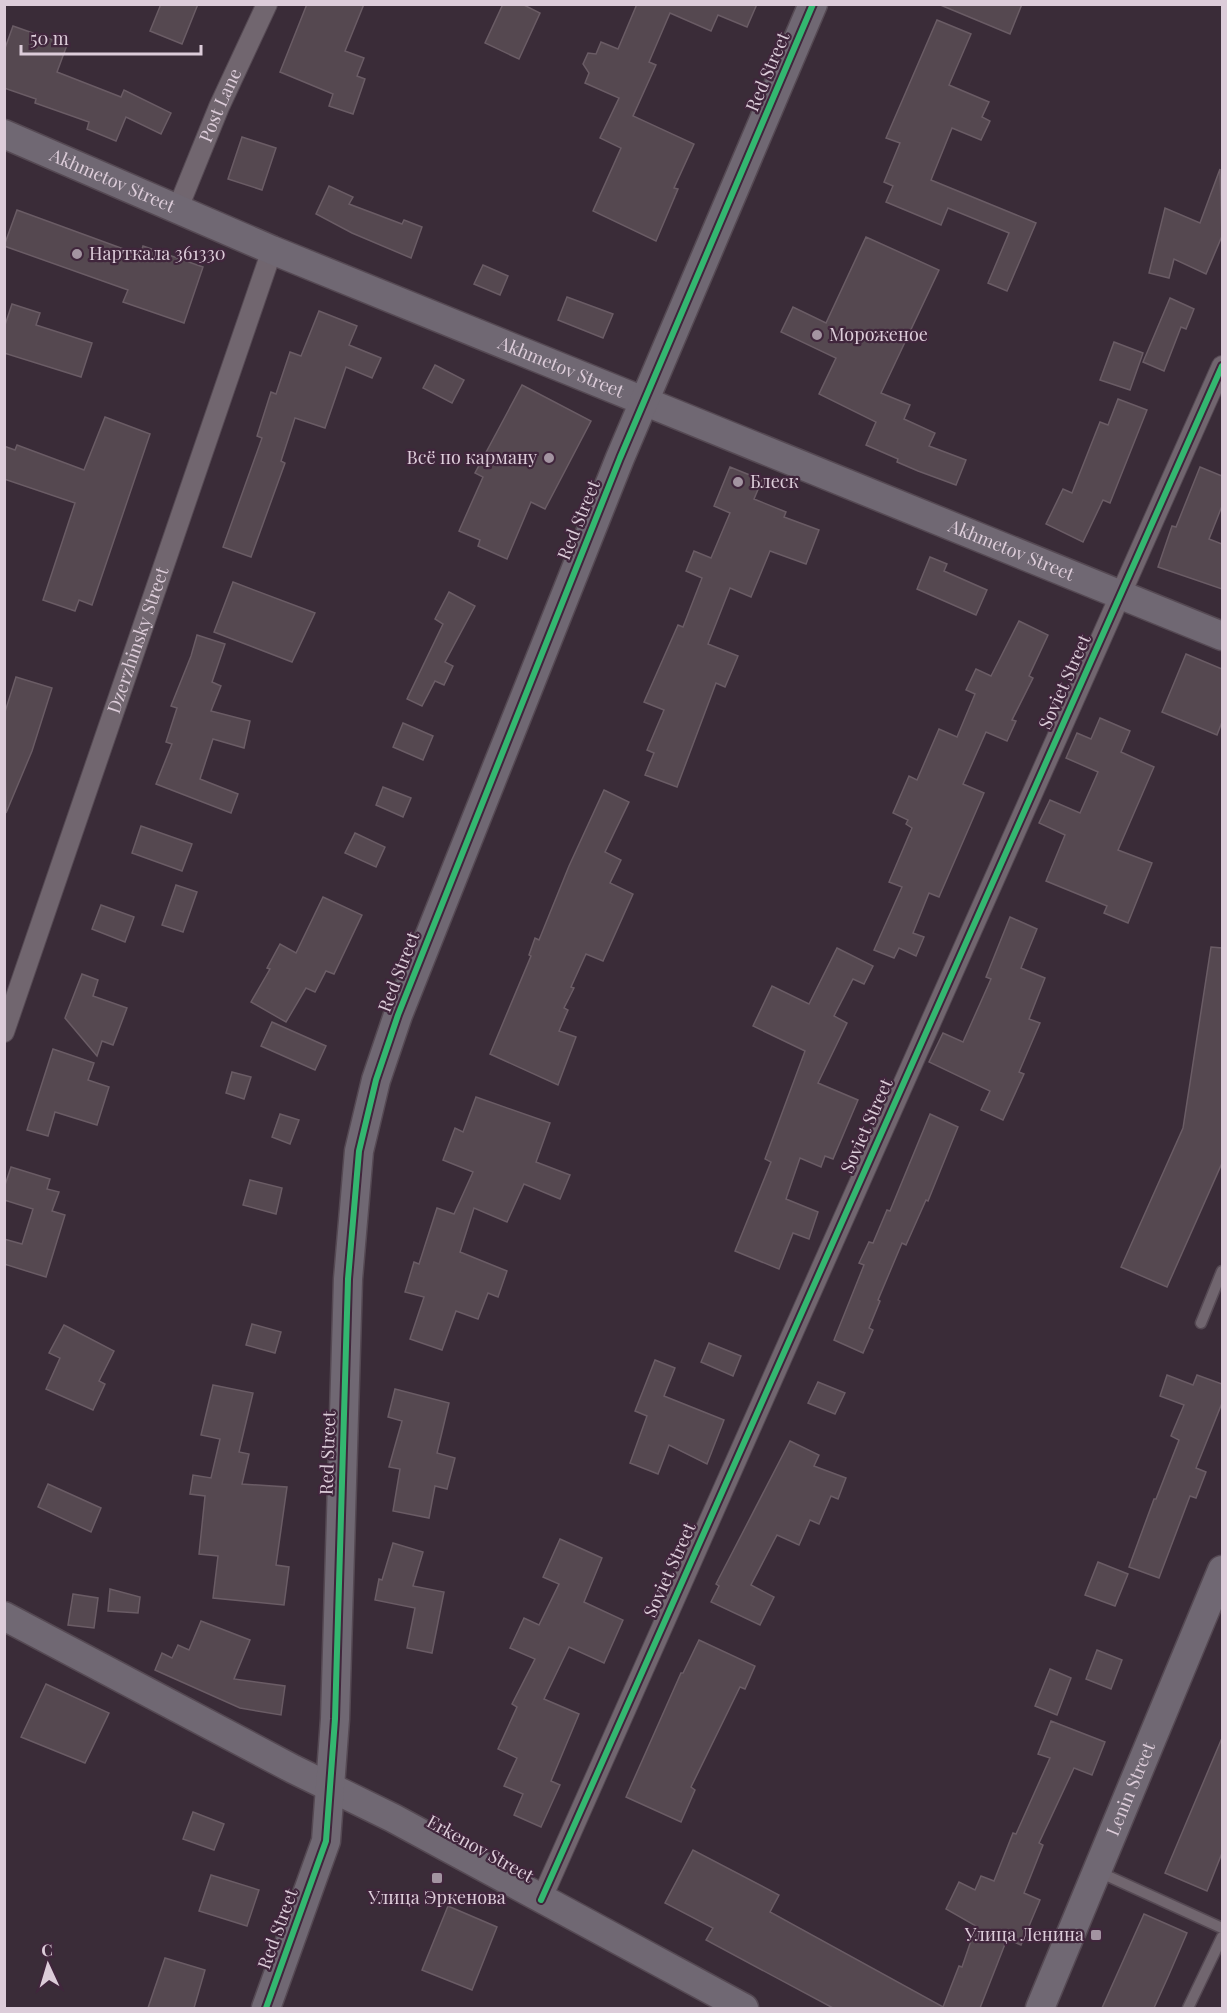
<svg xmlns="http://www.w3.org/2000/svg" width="1227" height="2013" viewBox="0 0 1227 2013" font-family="'Playfair Display',serif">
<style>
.building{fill:#554850;stroke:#6a5c65;stroke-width:1.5}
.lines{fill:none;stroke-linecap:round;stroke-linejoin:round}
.lane-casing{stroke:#554953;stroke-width:13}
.street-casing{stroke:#554953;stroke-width:22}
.secondary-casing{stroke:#554953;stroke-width:31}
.lane{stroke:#71666f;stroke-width:10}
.street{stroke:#71666f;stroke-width:20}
.secondary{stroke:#706873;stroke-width:28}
.cycleway-casing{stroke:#40263c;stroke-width:10}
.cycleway{stroke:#33b770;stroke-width:6}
.poi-dot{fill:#a394a1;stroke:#40263c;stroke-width:2}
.labels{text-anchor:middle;stroke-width:4.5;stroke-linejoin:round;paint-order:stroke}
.street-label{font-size:18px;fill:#dcccd9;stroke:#40263c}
.poi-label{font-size:18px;fill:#dcccd9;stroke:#40263c;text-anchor:start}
</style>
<rect width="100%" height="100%" fill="#3a2c38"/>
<g class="building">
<polygon points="161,4 198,4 182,44 150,31"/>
<polygon points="307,4 364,4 345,51 364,58 357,76 365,79 353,114 329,106 333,94 280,72"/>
<polygon points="503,4 522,4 540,13 519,59 485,43"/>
<polygon points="637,4 757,4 747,27 718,15 711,31 670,13 649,62 656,65 633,116 694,144 674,188 678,189 656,241 593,211 621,148 600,138 619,98 585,83 589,73 583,64 588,53 596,54 601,42 618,49"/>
<polygon points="938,4 1022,4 1010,34"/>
<polygon points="937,20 971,34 949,85 989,102 982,117 990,121 981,140 952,128 931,180 1036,223 1007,291 988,283 1009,233 948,208 941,225 886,202 893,186 884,182 900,143 886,138"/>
<polygon points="13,26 67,45 57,72 121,97 124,90 171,113 161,134 126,117 116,141 87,129 89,122 35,103 36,99 4,88 4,51"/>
<polygon points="242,137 276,148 262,190 228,179"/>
<polygon points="1220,169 1222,236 1206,274 1174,259 1169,278 1149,273 1165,208 1200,223"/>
<polygon points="329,186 353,197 349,204 402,224 404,220 422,227 411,258 352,233 316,214"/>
<polygon points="17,210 140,255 143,246 203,267 184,323 123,302 128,290 4,246"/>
<polygon points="866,237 939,270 881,393 910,405 904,419 935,433 929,446 966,460 956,485 918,471 897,462 898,459 866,445 876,422 819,394 836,358 781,332 793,307 826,323"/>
<polygon points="483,265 508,276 500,295 474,284"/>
<polygon points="567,297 613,314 603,338 558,320"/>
<polygon points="1170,298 1194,309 1186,329 1181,327 1164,371 1143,362"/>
<polygon points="12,304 40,313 36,325 92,343 81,377 4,353 4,328"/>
<polygon points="319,311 357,326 349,345 381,358 372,378 346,367 325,428 295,418 281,461 285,463 251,557 223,547 262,438 257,436 271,392 276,394 290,352 301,356"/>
<polygon points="1114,342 1143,353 1130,390 1100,380"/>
<polygon points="435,365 464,380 452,403 423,388"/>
<polygon points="522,385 591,421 545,509 531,502 507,559 478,546 480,540 459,531 483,477 475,473"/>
<polygon points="1118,399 1147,410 1110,503 1103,500 1083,542 1046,524 1063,489 1072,493 1100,422 1108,425"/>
<polygon points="105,417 150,434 92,605 79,600 75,611 43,600 75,503 4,479 4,446 15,450 17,445 84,470"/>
<polygon points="730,467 762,480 754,499 786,512 784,517 819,530 806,564 770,551 751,597 730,588 708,644 738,656 725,687 716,683 677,787 645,775 654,753 647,750 664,710 644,702 678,625 683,627 702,578 686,571 694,551 711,558 730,513 714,506"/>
<polygon points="1200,467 1222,476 1222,506 1209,539 1222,544 1222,589 1158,567 1172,526 1176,527"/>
<polygon points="930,557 947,564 944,571 987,590 976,615 917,589"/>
<polygon points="233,582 315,613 292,662 214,632"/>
<polygon points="449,592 475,606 445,662 453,666 444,685 435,681 422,706 407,699 443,624 435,619"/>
<polygon points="1019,621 1048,635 1029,676 1033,678 1012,720 1016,721 1007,741 986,732 963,784 984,793 939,897 929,893 913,933 924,937 916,956 899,948 894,958 874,950 902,887 889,882 912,828 906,824 908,820 893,813 909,776 917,780 939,729 957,737 975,694 966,690 976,669 991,676"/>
<polygon points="197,635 225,644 212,682 221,686 211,711 250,721 244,748 213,739 200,779 238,794 231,813 156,784 172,744 166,742 177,708 171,706 191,656"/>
<polygon points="1186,654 1222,669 1222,722 1217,735 1162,712"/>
<polygon points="16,677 52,688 32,751 6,813 4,715"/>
<polygon points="1100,718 1130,731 1121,752 1154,767 1118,850 1152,863 1128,923 1104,913 1107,906 1046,881 1065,835 1039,823 1050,800 1080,813 1098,772 1066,758 1077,733 1091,739"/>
<polygon points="403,723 433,736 423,760 393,747"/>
<polygon points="383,787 411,798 403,817 376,805"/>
<polygon points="604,790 629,802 605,852 621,860 610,883 633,894 603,961 586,954 571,987 574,988 564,1008 568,1010 559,1031 576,1037 558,1085 490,1054 531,956 529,955 535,938 539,940 569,866"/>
<polygon points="141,826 192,844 182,871 132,853"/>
<polygon points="355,833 385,847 376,867 345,853"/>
<polygon points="176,885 197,892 183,932 162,925"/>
<polygon points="323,897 362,915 334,974 326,971 315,992 306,988 286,1022 251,1002 270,969 267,968 280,944 296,953"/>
<polygon points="101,905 134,917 125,942 92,929"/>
<polygon points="1010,917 1037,929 1021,968 1045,978 1029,1019 1040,1023 1019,1072 1024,1074 1003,1120 981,1110 990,1091 929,1062 943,1033 963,1042 991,979 986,977"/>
<polygon points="1211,947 1222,948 1222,1163 1167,1287 1121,1267 1183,1128"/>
<polygon points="837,948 873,966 864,984 853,979 834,1016 847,1023 818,1083 858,1100 833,1159 825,1156 821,1167 800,1158 786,1199 818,1212 809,1239 793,1233 779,1269 735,1251 771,1162 765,1159 805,1051 753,1026 772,986 809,1004"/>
<polygon points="82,974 98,980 93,996 127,1008 113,1045 102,1041 97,1056 65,1018"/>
<polygon points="272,1022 326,1046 315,1070 261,1046"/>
<polygon points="53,1049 94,1063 88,1080 109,1087 97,1125 55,1112 48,1136 27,1130"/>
<polygon points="232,1072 251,1077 244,1099 226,1093"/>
<polygon points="476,1097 550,1123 536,1162 570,1175 560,1199 524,1184 507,1222 474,1208 460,1252 507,1271 498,1297 488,1293 478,1319 456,1311 442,1350 410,1339 424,1297 405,1292 414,1262 419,1264 437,1208 454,1214 473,1172 443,1160 455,1128 463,1132"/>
<polygon points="280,1114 299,1120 290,1144 272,1137"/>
<polygon points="930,1114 958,1127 928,1201 926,1200 906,1245 902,1243 878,1300 880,1301 869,1328 873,1330 863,1353 834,1340 864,1265 859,1263 869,1242 873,1243 887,1210 890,1211"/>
<polygon points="11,1167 50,1179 47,1189 59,1192 52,1211 65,1215 46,1277 4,1264 4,1239 22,1244 33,1209 4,1200 4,1188"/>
<polygon points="250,1180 282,1188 276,1214 243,1205"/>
<polygon points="252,1324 281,1332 275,1353 246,1345"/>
<polygon points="64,1325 114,1351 99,1381 105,1384 93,1410 46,1389 60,1358 49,1353"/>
<polygon points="709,1343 741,1356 733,1376 701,1362"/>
<polygon points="655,1360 675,1368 664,1396 724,1420 707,1464 669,1445 658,1474 630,1463 647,1416 635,1411"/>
<polygon points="1167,1375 1193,1385 1197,1375 1222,1384 1222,1403 1196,1468 1206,1472 1196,1498 1190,1496 1159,1578 1129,1567 1154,1499 1156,1499 1179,1440 1171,1436 1184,1405 1160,1396"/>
<polygon points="818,1382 845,1393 835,1414 808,1403"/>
<polygon points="213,1385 253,1393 239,1452 249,1454 242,1484 287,1487 276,1565 289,1567 284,1605 213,1598 218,1556 199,1554 205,1496 190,1494 193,1475 211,1478 220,1439 201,1435"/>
<polygon points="395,1389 449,1403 437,1453 455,1458 447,1489 435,1486 429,1518 393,1511 400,1469 389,1467 402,1421 388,1417"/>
<polygon points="790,1441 819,1455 814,1466 846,1478 838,1499 831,1496 819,1524 810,1520 799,1545 777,1535 751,1585 774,1597 760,1625 711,1602 719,1586 716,1584"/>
<polygon points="48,1484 101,1508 91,1532 38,1507"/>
<polygon points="560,1539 602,1558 584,1602 623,1620 604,1663 569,1647 544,1699 579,1714 551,1781 560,1785 541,1827 514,1815 523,1794 504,1786 517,1758 498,1749 517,1707 512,1704 535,1659 510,1648 524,1618 539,1625 559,1584 543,1577"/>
<polygon points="393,1543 423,1552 413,1586 444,1592 432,1653 407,1648 415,1608 375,1600 379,1579 382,1580"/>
<polygon points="1098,1562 1128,1574 1115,1606 1085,1595"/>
<polygon points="110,1589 140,1597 138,1613 108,1611"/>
<polygon points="73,1594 98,1598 94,1628 68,1625"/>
<polygon points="201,1621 250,1640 234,1679 285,1686 281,1715 240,1708 155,1670 162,1653 172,1658 178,1645 189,1650"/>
<polygon points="699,1640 755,1666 745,1689 740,1687 691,1787 695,1790 681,1822 626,1797 681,1673 683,1673"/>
<polygon points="1097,1650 1122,1660 1111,1689 1086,1679"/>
<polygon points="1050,1669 1071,1678 1057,1715 1035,1706"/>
<polygon points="46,1684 109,1713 85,1763 21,1737"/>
<polygon points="1051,1721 1105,1742 1092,1775 1074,1768 1039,1843 1043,1845 1024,1893 1040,1900 1021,1945 1007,1939 980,2008 833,2008 706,1940 713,1928 665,1903 693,1850 779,1895 770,1912 943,2007 959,1966 962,1967 976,1926 946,1909 959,1882 975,1890 981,1876 994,1881 1013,1833 1016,1834 1050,1758 1038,1754"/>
<polygon points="1222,1738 1222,1853 1207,1891 1165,1873"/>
<polygon points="193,1812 224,1824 214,1850 183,1839"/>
<polygon points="211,1875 259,1890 247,1926 199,1911"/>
<polygon points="448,1906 497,1927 472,1990 422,1970"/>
<polygon points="1144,1914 1187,1933 1168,1977 1154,2008 1102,2008"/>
<polygon points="165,1958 205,1970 194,2008 148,2008"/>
</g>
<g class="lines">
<defs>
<g id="lane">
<polyline points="1201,1323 1222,1271"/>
<polyline points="1099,1872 1222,1928"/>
<polyline points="1188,2008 1222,1937"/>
</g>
<g id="street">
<path id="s1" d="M 178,208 L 219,107 L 267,4"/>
<path id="s2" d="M 4,1032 L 272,250"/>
<polyline points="541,1900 1222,366"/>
</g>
<g id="secondary">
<path id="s3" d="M 4,134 L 272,250 L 1222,636"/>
<polyline points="4,1616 293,1769 393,1818 744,2008"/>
<polyline points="266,2008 326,1841 335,1719 348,1279 359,1151 376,1080 398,1015 620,458 813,4"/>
<path id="s4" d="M 1040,2008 L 1222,1570"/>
</g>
</defs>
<use href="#lane" class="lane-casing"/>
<use href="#street" class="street-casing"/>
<use href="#secondary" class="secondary-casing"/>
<use href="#lane" class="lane"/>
<use href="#street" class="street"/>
<use href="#secondary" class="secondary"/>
<defs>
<g id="cycleway">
<polyline points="541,1900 1222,366"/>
<polyline points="266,2008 326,1841 335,1719 348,1279 359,1151 376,1080 398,1015 620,458 813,4"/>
</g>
</defs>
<use href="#cycleway" class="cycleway-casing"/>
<use href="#cycleway" class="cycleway"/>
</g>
<g class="poi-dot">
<circle cx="77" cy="254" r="6"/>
<circle cx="817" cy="335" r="6"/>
<circle cx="549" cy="458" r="6"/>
<circle cx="738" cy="482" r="6"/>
<rect x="431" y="1872" width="12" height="12" rx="3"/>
<rect x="1090" y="1929" width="12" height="12" rx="3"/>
</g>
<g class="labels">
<g class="street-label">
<text transform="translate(768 72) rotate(-67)" y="6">Red Street</text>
<text dy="6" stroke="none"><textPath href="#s1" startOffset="111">Post Lane</textPath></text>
<text dy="6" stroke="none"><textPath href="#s3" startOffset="118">Akhmetov Street</textPath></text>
<text dy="6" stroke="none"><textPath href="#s3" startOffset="604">Akhmetov Street</textPath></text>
<text transform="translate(579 520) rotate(-68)" y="6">Red Street</text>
<text dy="6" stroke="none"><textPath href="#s3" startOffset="1090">Akhmetov Street</textPath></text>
<text dy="6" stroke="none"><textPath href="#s2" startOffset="414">Dzerzhinsky Street</textPath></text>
<text transform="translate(1065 682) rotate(-66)" y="6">Soviet Street</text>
<text transform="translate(399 972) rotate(-69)" y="6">Red Street</text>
<text transform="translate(867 1126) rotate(-66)" y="6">Soviet Street</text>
<text transform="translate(328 1453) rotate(-88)" y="6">Red Street</text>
<text transform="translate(670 1570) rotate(-66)" y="6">Soviet Street</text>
<text dy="6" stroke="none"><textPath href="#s4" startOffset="237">Lenin Street</textPath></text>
<text transform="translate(480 1849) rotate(29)" y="6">Erkenov Street</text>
<text transform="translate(278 1929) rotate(-70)" y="6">Red Street</text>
</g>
<g class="poi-label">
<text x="89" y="260">Нарткала 361330</text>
<text x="829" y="341">Мороженое</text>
<text x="537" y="464" text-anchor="end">Всё по карману</text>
<text x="750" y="488">Блеск</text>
<text x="437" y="1904" text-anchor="middle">Улица Эркенова</text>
<text x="1084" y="1941" text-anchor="end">Улица Ленина</text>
</g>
</g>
<rect width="1227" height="2013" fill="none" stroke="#dcccd9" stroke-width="12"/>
<g transform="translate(48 1965) rotate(356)" stroke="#40263c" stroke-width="4.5" paint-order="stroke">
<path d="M0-4.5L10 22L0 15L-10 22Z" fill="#dcccd9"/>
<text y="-9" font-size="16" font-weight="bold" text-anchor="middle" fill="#dcccd9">С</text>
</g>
<path d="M21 45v9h180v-9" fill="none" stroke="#dcccd9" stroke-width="3"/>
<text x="30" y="45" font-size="18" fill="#dcccd9" stroke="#40263c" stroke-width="4.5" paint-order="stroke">50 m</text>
</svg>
